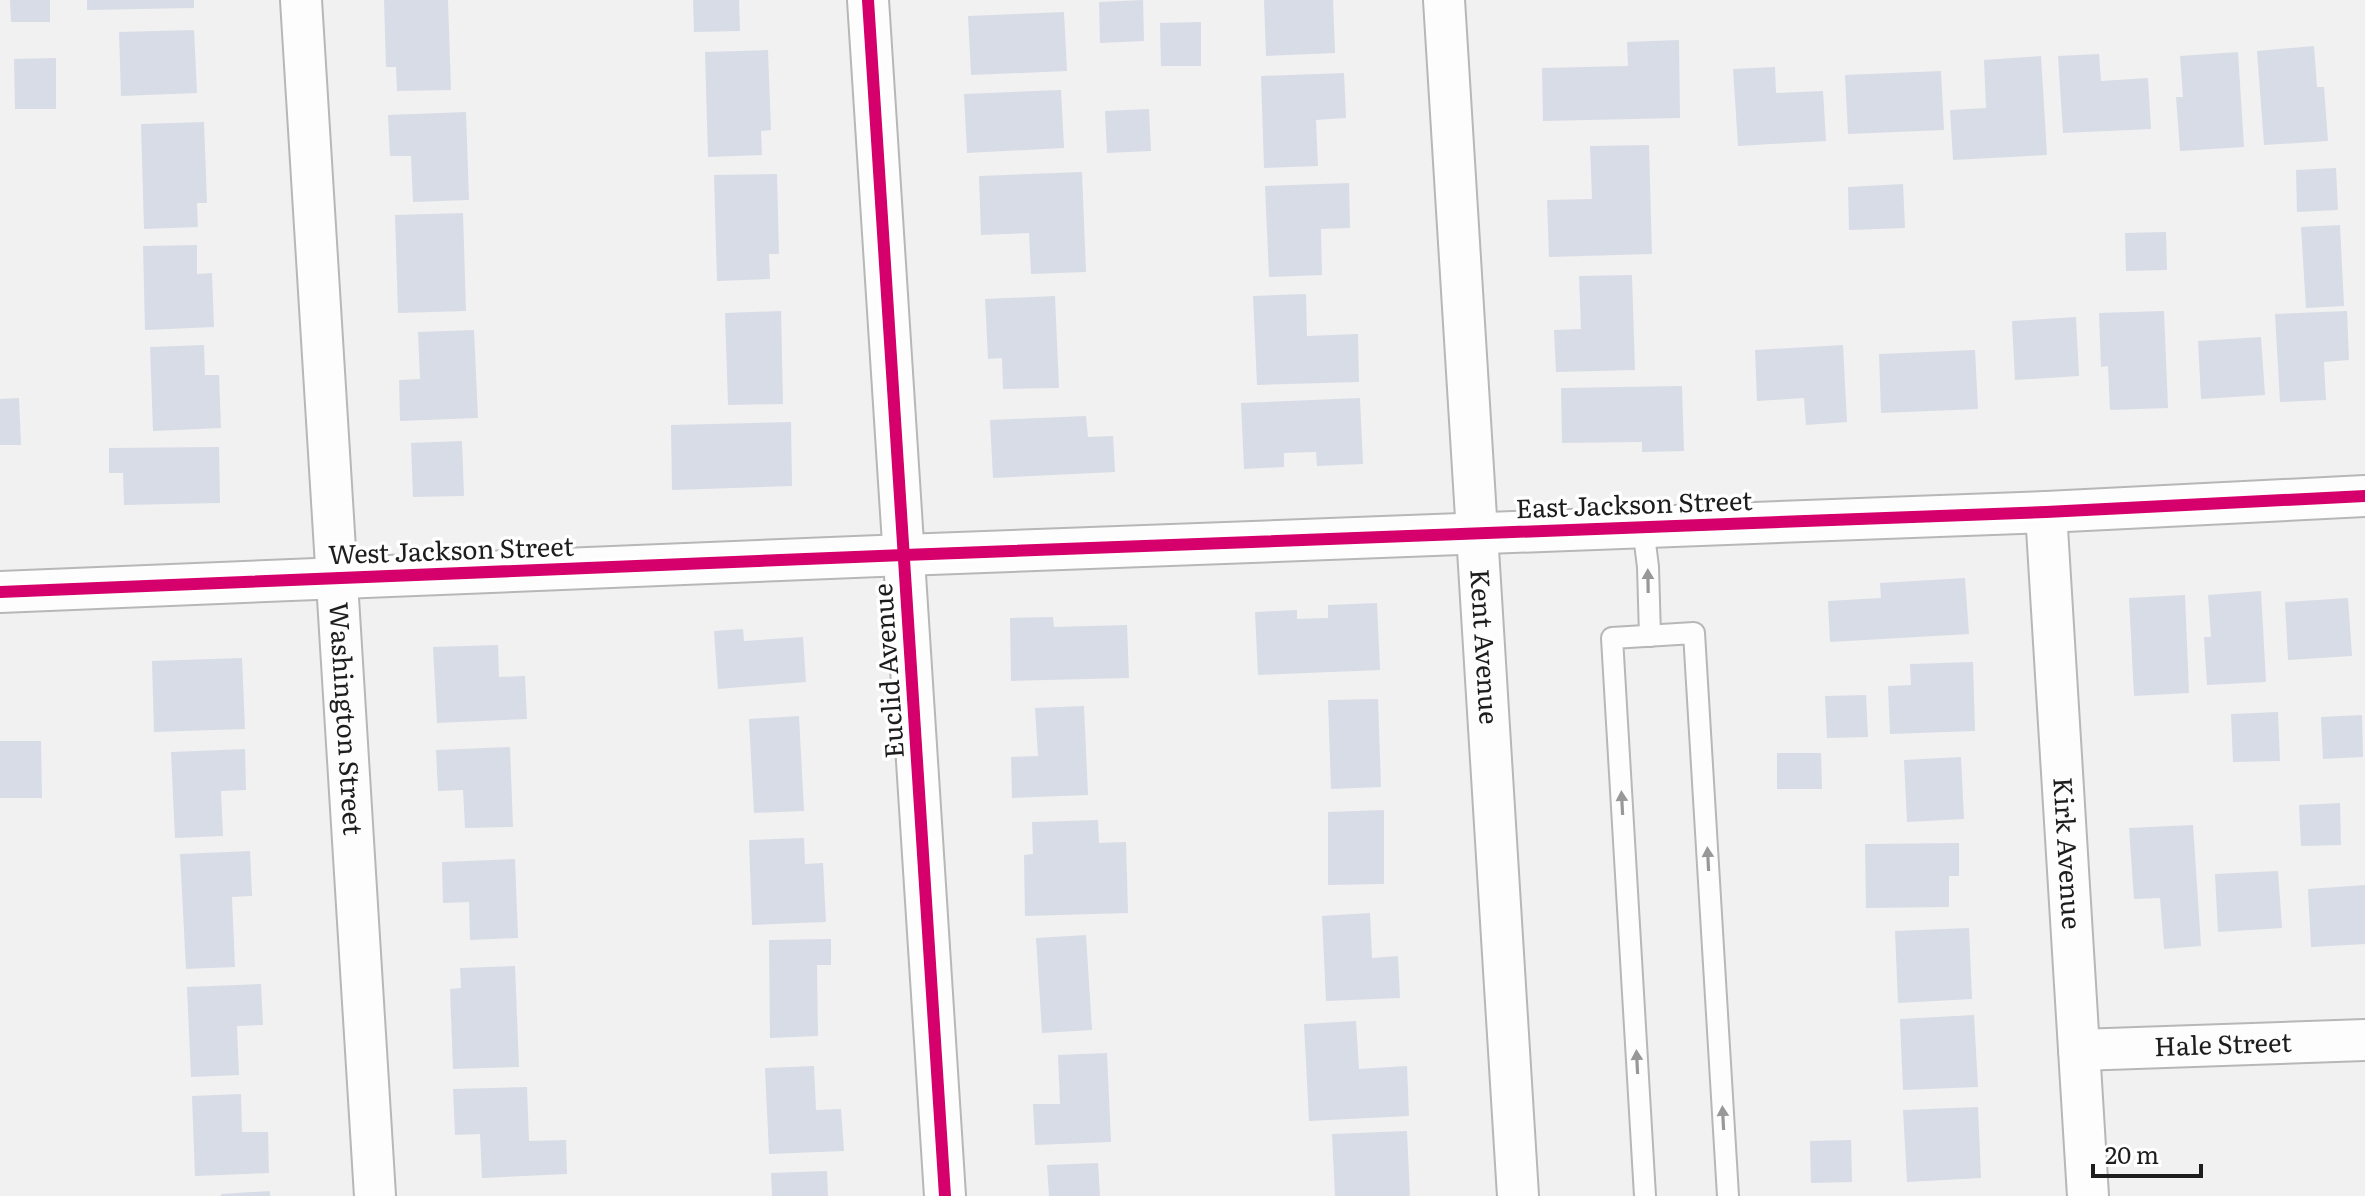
<svg xmlns="http://www.w3.org/2000/svg" width="2365" height="1196" viewBox="0 0 2365 1196" font-family="Literata,serif">
<style>
.building{fill:#d8dce6}
.lines{fill:none;stroke-linecap:round;stroke-linejoin:round}
.lane-casing{stroke:#b7b7b7;stroke-width:24}
.street-casing{stroke:#b7b7b7;stroke-width:44}
.lane{stroke:#fdfdfd;stroke-width:20}
.street{stroke:#fdfdfd;stroke-width:40}
.cycleway-casing{stroke:#fff;stroke-width:17}
.cycleway{stroke:#d6006c;stroke-width:12}
.oneway{fill:#989898}
.labels{text-anchor:middle;stroke-width:7;stroke-linejoin:round;paint-order:stroke}
.street-label{font-size:26px;fill:#1d1d1d;stroke:#fff}
</style>
<rect width="100%" height="100%" fill="#f1f1f1"/>
<g class="building">
<polygon points="10,0 50,0 50,22 11,22"/>
<polygon points="87,0 194,0 194,8 87,10"/>
<polygon points="384,0 448,0 451,90 397,91 396,67 386,67"/>
<polygon points="693,0 739,0 740,31 694,32"/>
<polygon points="1143,0 1144,41 1100,43 1099,2"/>
<polygon points="1264,0 1333,0 1335,53 1266,56"/>
<polygon points="1064,12 1067,71 971,75 968,16"/>
<polygon points="1201,22 1201,66 1161,66 1160,23"/>
<polygon points="194,30 197,93 121,96 119,32"/>
<polygon points="1679,40 1680,118 1543,121 1542,68 1628,66 1627,42"/>
<polygon points="2314,46 2317,87 2324,87 2328,141 2264,145 2257,51"/>
<polygon points="768,50 771,130 761,131 762,155 708,157 705,52"/>
<polygon points="2238,52 2244,147 2180,151 2176,97 2183,97 2180,56"/>
<polygon points="2099,54 2101,81 2148,78 2151,129 2063,133 2058,56"/>
<polygon points="2041,56 2047,155 1953,160 1950,110 1986,108 1984,60"/>
<polygon points="56,58 56,109 15,109 14,59"/>
<polygon points="1775,67 1776,93 1823,91 1826,141 1738,146 1733,69"/>
<polygon points="1941,71 1944,130 1848,134 1845,75"/>
<polygon points="1344,73 1346,118 1316,120 1318,166 1264,168 1261,76"/>
<polygon points="1061,90 1064,148 967,153 964,94"/>
<polygon points="1149,109 1151,151 1107,153 1105,111"/>
<polygon points="466,112 469,200 413,202 411,156 390,156 388,115"/>
<polygon points="204,122 207,203 197,203 198,227 144,229 141,124"/>
<polygon points="1649,145 1652,254 1549,257 1547,200 1592,199 1590,146"/>
<polygon points="2336,168 2338,210 2297,212 2296,170"/>
<polygon points="1082,172 1086,272 1031,274 1029,233 981,235 979,176"/>
<polygon points="777,174 779,254 769,254 770,279 717,281 714,175"/>
<polygon points="1349,183 1350,228 1321,229 1322,275 1269,277 1265,186"/>
<polygon points="1903,184 1905,228 1849,230 1848,187"/>
<polygon points="463,213 466,311 398,313 395,215"/>
<polygon points="2340,225 2344,306 2306,308 2301,227"/>
<polygon points="2166,232 2167,270 2126,271 2125,233"/>
<polygon points="197,245 197,274 212,273 214,327 145,330 143,246"/>
<polygon points="1632,275 1635,370 1556,372 1554,330 1581,329 1579,276"/>
<polygon points="1306,294 1307,336 1358,334 1359,382 1257,385 1253,296"/>
<polygon points="1055,296 1059,388 1003,389 1002,358 988,359 985,299"/>
<polygon points="781,311 783,404 728,405 725,313"/>
<polygon points="2164,311 2168,408 2110,410 2108,366 2101,367 2099,313"/>
<polygon points="2347,311 2349,360 2324,362 2326,400 2280,402 2275,314"/>
<polygon points="2076,317 2079,376 2015,380 2012,321"/>
<polygon points="474,330 478,418 400,421 399,380 420,379 418,332"/>
<polygon points="2261,337 2265,395 2201,399 2198,341"/>
<polygon points="204,345 205,375 219,375 221,428 153,431 150,347"/>
<polygon points="1843,345 1847,422 1806,425 1804,398 1757,401 1755,350"/>
<polygon points="1975,350 1978,409 1881,413 1879,354"/>
<polygon points="1682,386 1684,451 1642,452 1642,442 1562,443 1561,388"/>
<polygon points="19,398 21,445 0,445 0,399"/>
<polygon points="1360,398 1363,464 1317,466 1316,452 1284,453 1284,467 1244,469 1241,403"/>
<polygon points="1086,416 1088,437 1113,436 1115,472 993,478 990,420"/>
<polygon points="791,422 792,486 672,490 671,425"/>
<polygon points="462,441 464,496 413,497 411,443"/>
<polygon points="219,447 220,503 124,505 123,473 109,473 109,448"/>
<polygon points="1965,578 1969,634 1830,642 1828,601 1881,598 1880,583"/>
<polygon points="2261,591 2266,682 2207,685 2204,637 2211,637 2208,595"/>
<polygon points="2185,595 2189,693 2134,696 2129,598"/>
<polygon points="2348,598 2352,656 2288,660 2285,602"/>
<polygon points="1377,603 1380,670 1258,675 1255,612 1297,610 1297,619 1328,618 1328,605"/>
<polygon points="1053,617 1054,627 1127,625 1129,678 1011,681 1010,618"/>
<polygon points="743,629 744,641 803,637 806,682 718,689 714,631"/>
<polygon points="498,645 499,677 525,676 527,719 437,723 433,647"/>
<polygon points="242,658 245,729 154,732 152,661"/>
<polygon points="1973,662 1975,731 1890,734 1888,686 1911,685 1910,664"/>
<polygon points="1866,695 1868,737 1827,738 1825,696"/>
<polygon points="1378,699 1381,787 1331,789 1328,700"/>
<polygon points="1084,706 1088,795 1012,798 1011,757 1038,756 1035,708"/>
<polygon points="2278,712 2280,761 2233,762 2231,714"/>
<polygon points="2362,715 2363,757 2323,759 2321,717"/>
<polygon points="799,716 804,811 754,813 749,719"/>
<polygon points="0,741 41,741 42,798 0,798"/>
<polygon points="510,747 513,827 465,828 463,790 438,791 436,750"/>
<polygon points="245,749 246,790 221,791 223,836 175,838 171,752"/>
<polygon points="1777,753 1821,753 1822,789 1777,789"/>
<polygon points="1961,757 1964,819 1907,822 1904,760"/>
<polygon points="2340,803 2341,845 2301,846 2299,805"/>
<polygon points="1384,810 1384,884 1328,885 1328,812"/>
<polygon points="1098,820 1099,843 1126,842 1128,913 1025,916 1024,855 1033,854 1032,822"/>
<polygon points="2193,825 2201,946 2164,949 2160,898 2134,899 2129,828"/>
<polygon points="804,838 805,864 823,863 826,922 752,925 749,840"/>
<polygon points="1959,843 1959,876 1949,876 1949,907 1866,908 1865,844"/>
<polygon points="250,851 252,896 232,897 235,967 186,969 180,854"/>
<polygon points="515,859 518,938 470,940 469,902 443,903 442,862"/>
<polygon points="2278,871 2282,928 2218,932 2215,874"/>
<polygon points="2365,885 2365,944 2311,947 2308,889"/>
<polygon points="1370,913 1372,958 1398,956 1400,998 1326,1001 1322,916"/>
<polygon points="1969,928 1972,999 1898,1003 1895,931"/>
<polygon points="1086,935 1092,1030 1042,1033 1036,938"/>
<polygon points="831,939 831,965 817,965 818,1036 770,1038 769,940"/>
<polygon points="515,966 519,1067 453,1069 450,989 461,988 460,968"/>
<polygon points="261,984 263,1025 237,1026 239,1075 191,1077 187,987"/>
<polygon points="1974,1015 1978,1087 1903,1090 1900,1019"/>
<polygon points="1356,1021 1359,1069 1407,1066 1409,1116 1309,1121 1304,1024"/>
<polygon points="1107,1053 1111,1142 1035,1145 1033,1104 1060,1104 1058,1055"/>
<polygon points="814,1066 816,1110 841,1109 844,1151 769,1154 765,1068"/>
<polygon points="527,1087 529,1141 566,1140 567,1174 482,1178 480,1134 455,1135 453,1089"/>
<polygon points="241,1094 242,1132 268,1132 269,1173 195,1176 192,1096"/>
<polygon points="1978,1107 1981,1178 1907,1182 1903,1110"/>
<polygon points="1407,1131 1410,1196 1335,1196 1332,1134"/>
<polygon points="1851,1140 1852,1182 1811,1183 1810,1141"/>
<polygon points="1098,1163 1100,1196 1049,1196 1047,1165"/>
<polygon points="827,1171 828,1196 772,1196 771,1173"/>
<polygon points="270,1191 270,1196 221,1196 221,1194"/>
</g>
<g class="lines">
<defs>
<g id="lane">
<polyline points="1643,527 1648,567 1650,636"/>
<polyline points="1645,1196 1612,638 1694,633 1728,1196"/>
</g>
<g id="street">
<path id="s1" d="M 301,0 L 375,1196"/>
<polyline points="868,0 945,1196"/>
<path id="s2" d="M 1444,0 L 1518,1196"/>
<path id="s3" d="M 2046,512 L 2088,1196"/>
<polyline points="0,592 904,555 2046,512 2365,496"/>
<path id="s4" d="M 2079,1050 L 2365,1040"/>
</g>
</defs>
<use href="#lane" class="lane-casing"/>
<use href="#street" class="street-casing"/>
<use href="#lane" class="lane"/>
<use href="#street" class="street"/>
<defs>
<g id="cycleway">
<polyline points="868,0 945,1196"/>
<polyline points="0,592 904,555 2046,512 2365,496"/>
</g>
</defs>
<use href="#cycleway" class="cycleway-casing"/>
<use href="#cycleway" class="cycleway"/>
</g>
<defs><path id="oneway-solid" d="M-6-.8H1V-3.2L6.5 0L1 3.2V.8H-6Z" transform="scale(2)"/></defs>
<g class="oneway">
<use href="#oneway-solid" transform="translate(1648 581) rotate(-91)"/>
<use href="#oneway-solid" transform="translate(1622 803) rotate(-93)"/>
<use href="#oneway-solid" transform="translate(1708 859) rotate(-93)"/>
<use href="#oneway-solid" transform="translate(1637 1062) rotate(-93)"/>
<use href="#oneway-solid" transform="translate(1723 1118) rotate(-93)"/>
</g>
<g class="labels">
<g class="street-label">
<text transform="translate(1634 505) rotate(-2)" y="9">East Jackson Street</text>
<text transform="translate(451 551) rotate(-2)" y="9">West Jackson Street</text>
<text dy="9" stroke="none"><textPath href="#s2" startOffset="648">Kent Avenue</textPath></text>
<text transform="translate(889 671) rotate(-94)" y="9">Euclid Avenue</text>
<text dy="9" stroke="none"><textPath href="#s1" startOffset="720">Washington Street</textPath></text>
<text dy="9" stroke="none"><textPath href="#s3" startOffset="342">Kirk Avenue</textPath></text>
<text dy="9" stroke="none"><textPath href="#s4" startOffset="144">Hale Street</textPath></text>
</g>
</g>
<path d="M2093 1164v12h108v-12" fill="none" stroke="#1d1d1d" stroke-width="4"/>
<text x="2105" y="1164" font-size="24" fill="#1d1d1d" stroke="#ffffff" stroke-width="6" paint-order="stroke">20 m</text>
</svg>
